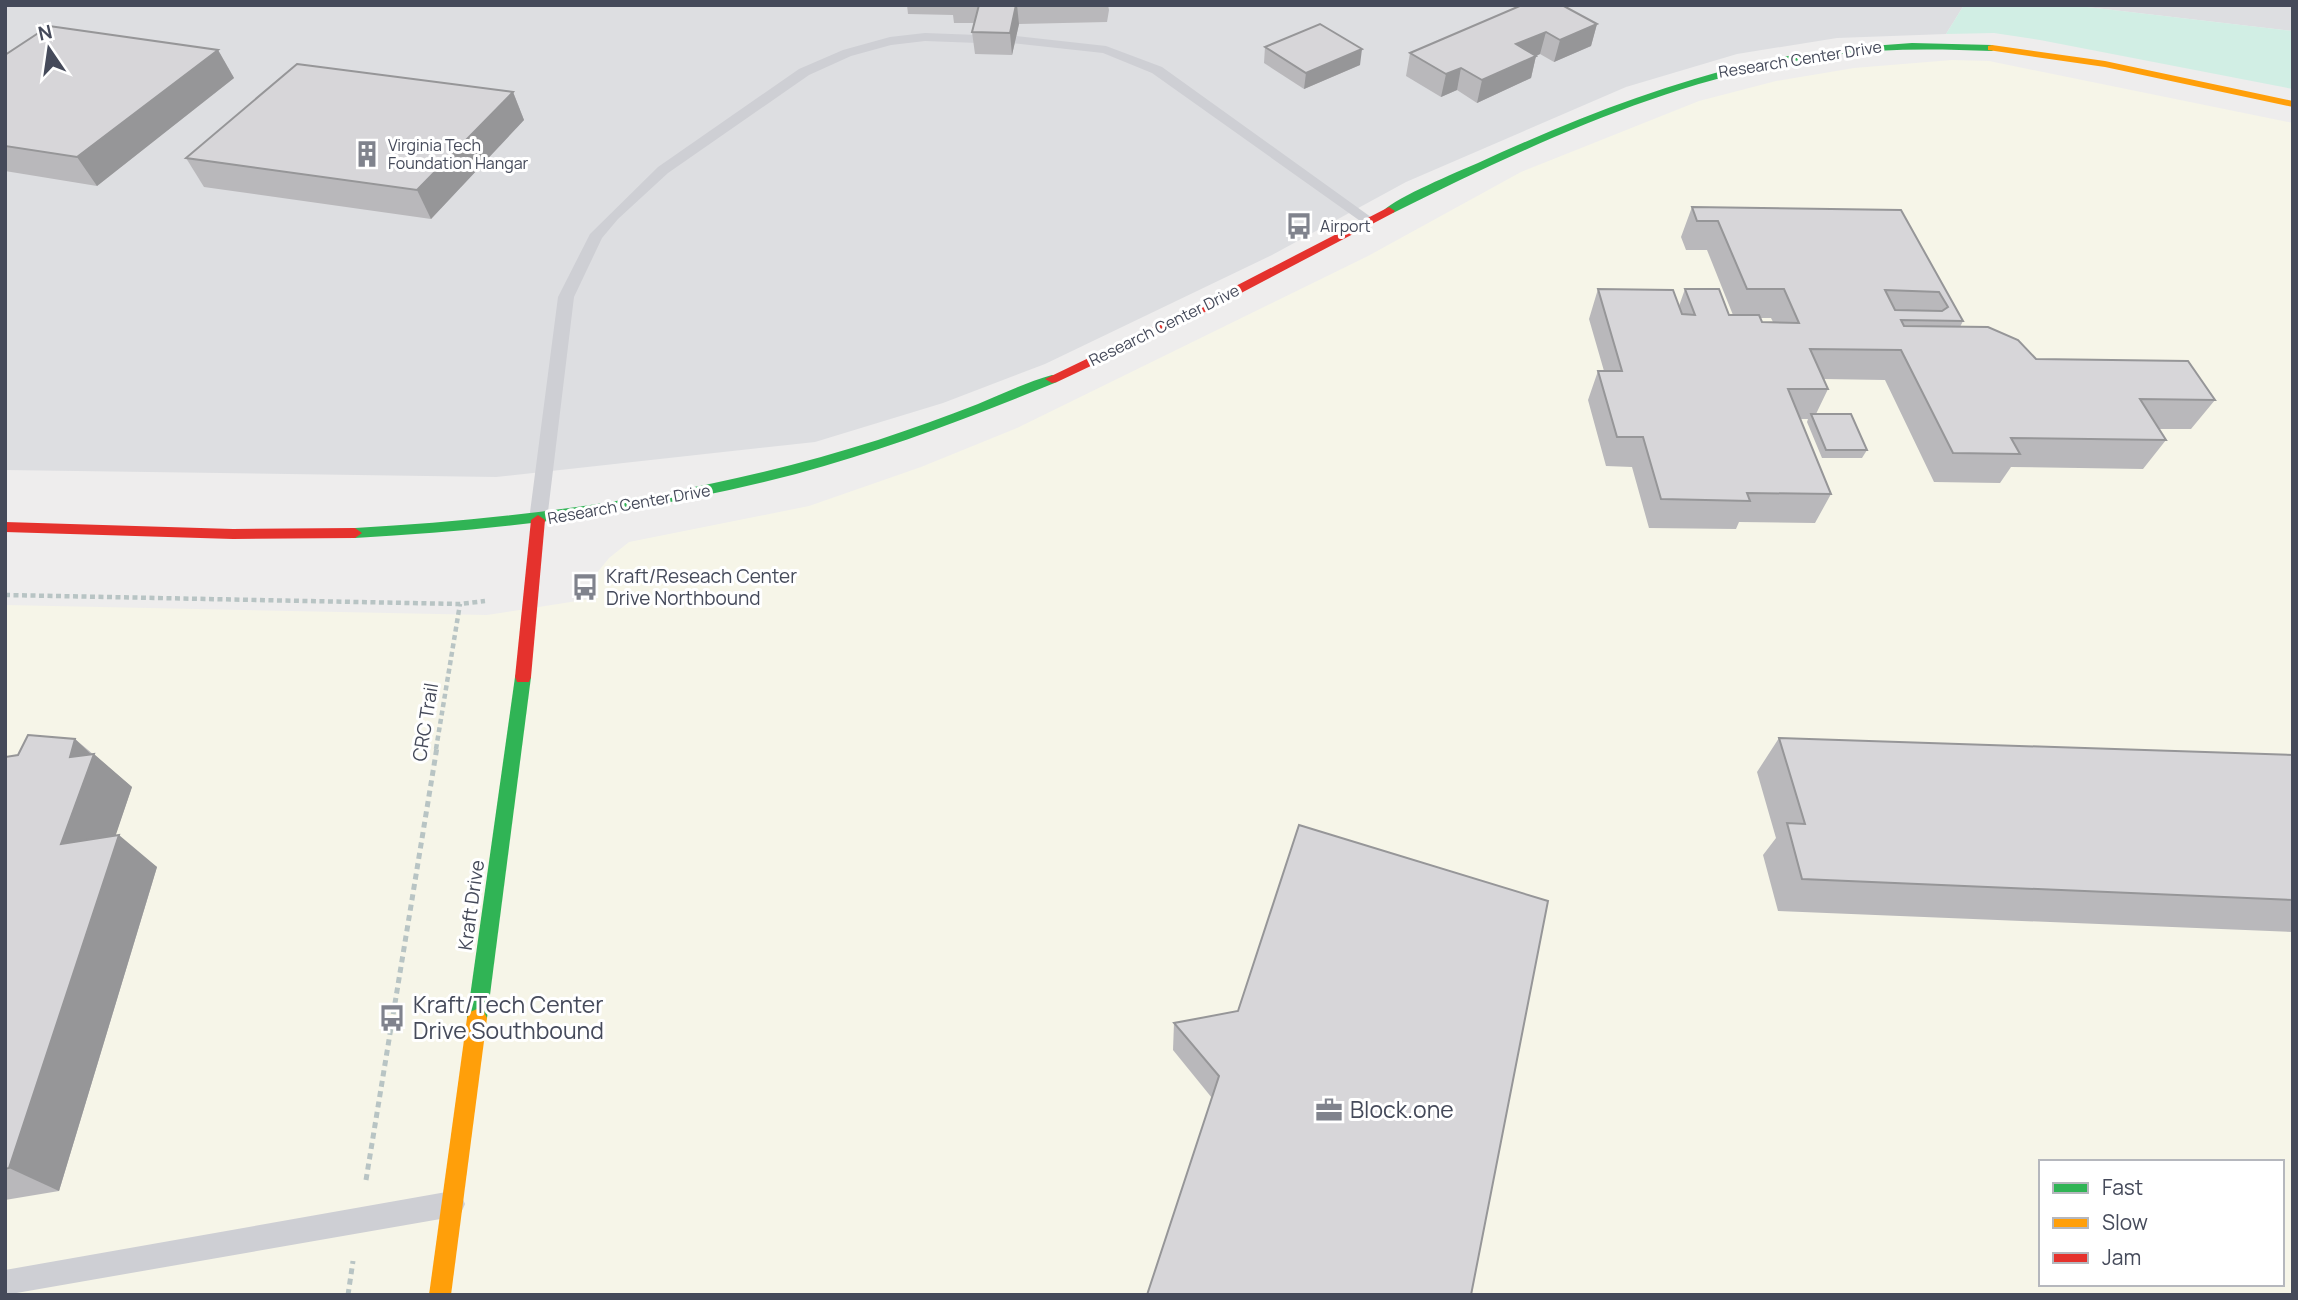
<svg xmlns="http://www.w3.org/2000/svg" width="2298" height="1300" viewBox="0 0 2298 1300" font-family="Manrope,sans-serif">
<style>
.commercial{fill:#f6f5e8;fill-rule:evenodd}
.airport{fill:#dddee1}
.green{fill:#d1eee4}
.lines{fill:none;stroke-linecap:round;stroke-linejoin:round}
.path-far1{stroke:#b8c4c4;stroke-width:4.5;stroke-dasharray:5 3.5;stroke-linecap:butt}
.path{stroke:#b8c4c4;stroke-width:5;stroke-dasharray:6 4.5;stroke-linecap:butt}
.lane{fill:#cecfd4;fill-rule:evenodd}
.fast{fill:#30b455;fill-rule:evenodd}
.slow{fill:#ff9f0a;fill-rule:evenodd}
.jam{fill:#e5322d;fill-rule:evenodd}
.wall{fill:#b9b8bb;fill-rule:evenodd}
.shaded-wall{fill:#969698}
.building{fill:#d7d6d9;stroke:#969698;stroke-width:2;fill-rule:evenodd}
.labels{text-anchor:middle;stroke-width:6;stroke-linejoin:round;paint-order:stroke}
.far-street-label{font-size:16px;fill:#454a5a;stroke:#fff}
.far-poi-label{font-size:16px;fill:#454a5a;stroke:#fff;text-anchor:start}
.poi-label{font-size:19px;fill:#454a5a;stroke:#fff;text-anchor:start}
.street-label{font-size:19px;fill:#454a5a;stroke:#fff}
.near-poi-label{font-size:23px;fill:#454a5a;stroke:#fff;text-anchor:start}
</style>
<rect width="100%" height="100%" fill="#eeeded"/>
<path class="commercial" d="M 1952,60 L 1989,61 L 2293,123 L 2293,1295 L 5,1295 L 5,605 L 487,615 L 590,599 L 592,579 L 609,558 L 629,542 L 809,506 L 921,467 L 1017,428 L 1368,256 L 1521,172 L 1699,101 L 1776,81 L 1854,68 ZM 2041,1162 L 2282,1162 L 2282,1284 L 2041,1284 Z"/>
<g class="airport">
<polygon points="5,5 1964,5 1946,34 1837,38 1737,54 1626,87 1406,182 1272,255 1045,364 943,403 815,442 496,477 5,470"/>
<polygon points="2070,5 2293,5 2293,31"/>
</g>
<polygon class="green" points="1964,5 2070,5 2293,31 2293,89 2040,40 1994,33 1946,34"/>
<g class="lines">
<g class="path-far1">
<polyline points="5,595 460,604 485,601"/>
<polyline points="436,749 460,604"/>
</g>
<g class="path">
<polyline points="366,1180 437,747"/>
<polyline points="348,1295 353,1261"/>
</g>
<g class="lane">
<polygon points="925,33 978,35 984,39 978,43 925,41 891,45 851,56 809,75 668,173 618,219 602,238 574,297 547,520 538,526 532,525 529,520 558,297 590,234 658,167 799,69 843,50 890,37"/>
<polygon points="1015,36 1106,46 1162,67 1375,220 1373,223 1363,223 1152,73 1103,53 1011,43 1011,37"/>
<polygon points="452,1191 461,1195 465,1204 461,1213 452,1217 5,1295 5,1270"/>
</g>
<g class="fast">
<path d="M 1912,43 L 1992,45 L 1997,48 L 1992,51 C 1939,49 1885,48 1832,55 C 1676,76 1532,144 1393,213 L 1385,213 L 1383,211 C 1399,196 1455,173 1478,163 C 1567,122 1658,86 1753,63 C 1805,51 1858,47 1912,43 Z"/>
<path d="M 1052,375 L 1057,376 L 1057,382 C 971,417 885,450 796,474 C 651,512 505,530 355,538 L 348,533 L 355,528 C 533,518 708,494 878,440 C 911,429 945,417 978,404 C 1002,394 1027,382 1052,375 Z"/>
<polygon points="523,671 529,672 531,677 487,1018 484,1024 477,1027 470,1024 467,1018 515,677 517,672"/>
</g>
<g class="slow">
<polygon points="1992,45 2105,61 2293,101 2293,107 2105,67 1988,50 1988,46"/>
<polygon points="477,1009 484,1012 487,1018 451,1295 429,1295 467,1018 470,1012"/>
</g>
<g class="jam">
<polygon points="1389,207 1395,211 1393,213 1207,311 1057,382 1052,383 1045,379 1199,305"/>
<polygon points="538,515 545,520 531,677 529,682 517,682 515,677 531,520"/>
<polygon points="5,522 233,529 355,528 362,533 355,538 233,539 5,532"/>
</g>
</g>
<g class="wall">
<polygon points="907,5 1108,5 1109,10 1107,22 1019,24 1012,55 975,54 972,32 974,23 954,23 953,15 908,14"/>
<polygon points="1510,5 1562,5 1597,24 1591,46 1554,62 1540,54 1536,56 1531,78 1477,103 1457,90 1441,97 1406,76 1410,53 1516,8"/>
<polygon points="1265,47 1360,65 1304,89 1264,63"/>
<polygon points="218,50 234,78 97,186 5,171 5,55"/>
<polygon points="513,92 524,120 431,219 204,187 186,158"/>
<path d="M 1692,207 L 1901,210 L 1963,321 L 1960,327 L 2036,359 L 2215,400 L 2191,429 L 2159,429 L 2166,440 L 2143,469 L 2011,467 L 2000,483 L 1934,482 L 1885,380 L 1824,379 L 1828,389 L 1816,414 L 1867,450 L 1862,458 L 1822,458 L 1807,422 L 1808,419 L 1800,419 L 1831,494 L 1815,523 L 1739,522 L 1736,529 L 1649,528 L 1632,467 L 1606,466 L 1588,400 L 1598,371 L 1604,371 L 1589,319 L 1598,289 L 1679,306 L 1685,289 L 1729,315 L 1733,315 L 1707,250 L 1686,250 L 1681,237 ZM 1761,318 L 1771,318 L 1773,322 L 1762,322 Z"/>
<polygon points="1779,738 2293,755 2293,932 1778,911 1763,855 1776,838 1757,772"/>
<polygon points="75,739 132,787 115,836 157,867 59,1191 5,1200 5,757 18,755"/>
<polygon points="1174,1023 1471,1295 1212,1098 1173,1050"/>
</g>
<g class="shaded-wall">
<polygon points="1016,5 1017,5 1019,24 1012,55 1010,33"/>
<polygon points="1597,24 1591,46 1554,62 1560,40"/>
<polygon points="1546,32 1540,54 1536,56 1531,78 1477,103 1482,80 1516,44"/>
<polygon points="1362,49 1360,65 1304,89 1306,73"/>
<polygon points="218,50 234,78 97,186 77,157"/>
<polygon points="1461,68 1457,90 1441,97 1446,74"/>
<polygon points="513,92 524,120 431,219 417,190"/>
<polygon points="75,739 93,756 94,754 132,787 102,876 61,844 70,757"/>
<polygon points="119,835 157,867 59,1191 9,1168"/>
</g>
<g class="building">
<polygon points="979,5 1016,5 1010,33 972,32"/>
<polygon points="1522,5 1562,5 1597,24 1560,40 1546,32 1516,44 1536,56 1482,80 1461,68 1446,74 1410,53"/>
<polygon points="1320,24 1362,49 1306,73 1265,47"/>
<polygon points="49,26 218,50 77,157 5,146 5,55"/>
<polygon points="297,64 513,92 417,190 186,158"/>
<path d="M 1692,207 L 1901,210 L 1963,321 L 1901,320 L 1904,326 L 1988,327 L 2018,340 L 2036,359 L 2188,361 L 2215,400 L 2140,399 L 2166,440 L 2011,438 L 2020,454 L 1953,453 L 1901,350 L 1810,349 L 1828,389 L 1788,389 L 1831,494 L 1747,493 L 1750,501 L 1661,499 L 1643,437 L 1617,437 L 1598,371 L 1622,371 L 1598,289 L 1673,290 L 1682,314 L 1695,315 L 1685,289 L 1719,289 L 1729,315 L 1759,315 L 1762,322 L 1799,323 L 1784,289 L 1747,289 L 1718,221 L 1697,221 ZM 1885,290 L 1939,292 L 1948,307 L 1942,311 L 1895,310 Z"/>
<polygon points="1811,414 1851,414 1867,450 1826,450"/>
<polygon points="28,735 75,739 70,757 94,754 61,844 119,835 9,1168 5,1169 5,757 18,755"/>
<polygon points="1779,738 2293,755 2293,900 1802,879 1787,823 1805,824"/>
<polygon points="1299,825 1548,901 1471,1295 1147,1295 1219,1076 1174,1023 1238,1011"/>
</g>
<defs>
<symbol id="building-bare" viewBox="-9 -9 18 18"><path d="M-4-6H4V6H1V3H-1V6H-4ZM-2.5-4.3h1.7v1.8h-1.7ZM.8-4.3h1.7v1.8H.8ZM-2.5-1h1.7V.8h-1.7ZM.8-1h1.7V.8H.8Z" fill="#80838d" stroke="#fff" stroke-width="2.5" paint-order="stroke"/></symbol>
<symbol id="bus-bare" viewBox="-9 -9 18 18"><path d="M-5-6H5V4H4V6H2V4H-2V6H-4V4H-5ZM-3.5-4V0h7V-4ZM-3.5 1.2v1.5H-2V1.2ZM2 1.2v1.5H3.5V1.2Z" fill="#80838d" stroke="#fff" stroke-width="2.5" paint-order="stroke"/></symbol>
<symbol id="office-bare" viewBox="-9 -9 18 18"><path d="M-6-3h4V-5.5h4V-3h4V5H-6ZM-1-4.5V-3h2v-1.5ZM-6 0V1H6V0Z" fill="#80838d" stroke="#fff" stroke-width="2.5" paint-order="stroke"/></symbol>
</defs>
<g fill-rule="evenodd">
<use href="#building-bare" x="348" y="135" width="38" height="38"/>
<use href="#bus-bare" x="1280" y="207" width="38" height="38"/>
<use href="#bus-bare" x="566" y="568" width="38" height="38"/>
<use href="#bus-bare" x="373" y="999" width="38" height="38"/>
<use href="#office-bare" x="1310" y="1091" width="38" height="38"/>
</g>
<g class="labels">
<g class="far-street-label">
<text transform="translate(1800 59) rotate(-9)" y="6">Research Center Drive</text>
<text transform="translate(1164 325) rotate(-26)" y="6">Research Center Drive</text>
<text transform="translate(629 504) rotate(-10)" y="6">Research Center Drive</text>
</g>
<g class="far-poi-label">
<text x="388" y="151">Virginia Tech<tspan x="388" dy="18">Foundation Hangar</tspan></text>
<text x="1320" y="232">Airport</text>
</g>
<g class="poi-label">
<text x="606" y="583">Kraft/Reseach Center<tspan x="606" dy="22">Drive Northbound</tspan></text>
</g>
<g class="street-label">
<text transform="translate(425 722) rotate(-81)" y="7">CRC Trail</text>
<text transform="translate(471 905) rotate(-82)" y="7">Kraft Drive</text>
</g>
<g class="near-poi-label">
<text x="413" y="1013">Kraft/Tech Center<tspan x="413" dy="26">Drive Southbound</tspan></text>
<text x="1350" y="1118">Block.one</text>
</g>
</g>
<rect width="2298" height="1300" fill="none" stroke="#454a5a" stroke-width="14"/>
<rect x="2039" y="1160" width="245" height="126" fill="#ffffff" stroke="#b5b7bd" stroke-width="2"/>
<rect x="2053" y="1183" width="35" height="10" fill="#30b455" stroke="#b5b7bd" stroke-width="2"/>
<text x="2102" y="1195" font-size="21" fill="#454a5a">Fast</text>
<rect x="2053" y="1218" width="35" height="10" fill="#ff9f0a" stroke="#b5b7bd" stroke-width="2"/>
<text x="2102" y="1230" font-size="21" fill="#454a5a">Slow</text>
<rect x="2053" y="1253" width="35" height="10" fill="#e5322d" stroke="#b5b7bd" stroke-width="2"/>
<text x="2102" y="1265" font-size="21" fill="#454a5a">Jam</text>
<g transform="translate(49 49) rotate(347)" stroke="#ffffff" stroke-width="5" paint-order="stroke">
<path d="M0-5L12 26L0 18L-12 26Z" fill="#454a5a"/>
<text y="-10" font-size="19" font-weight="bold" text-anchor="middle" fill="#454a5a">N</text>
</g>
</svg>
